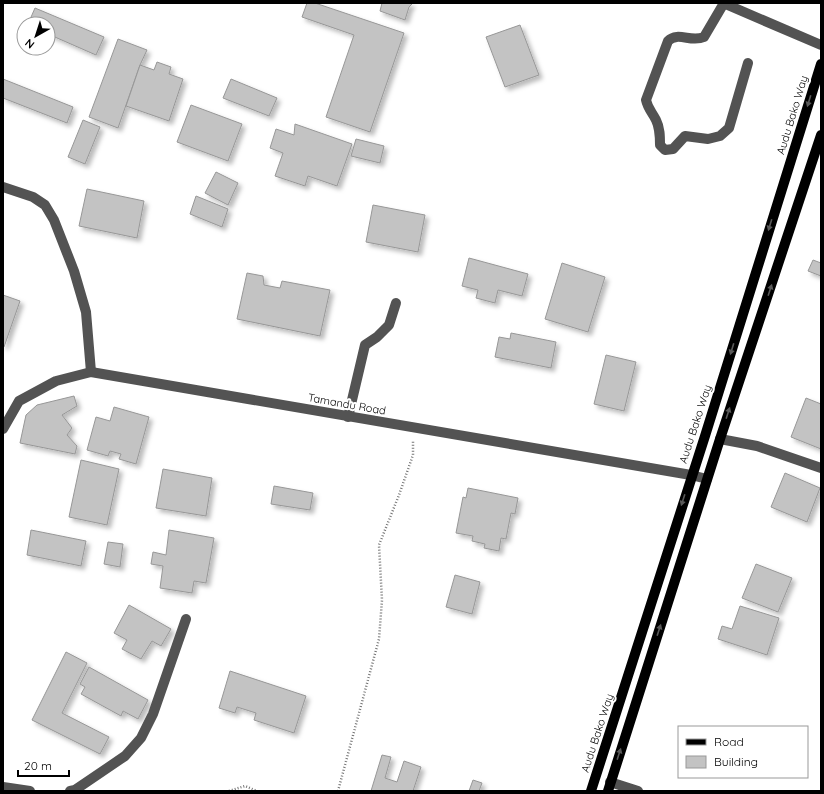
<svg xmlns="http://www.w3.org/2000/svg" width="824" height="794" viewBox="0 0 824 794" font-family="Quicksand,sans-serif">
<style>
.building{fill:#c3c3c3;stroke:#979797;filter:url(#shadow)}
.lines{fill:none;stroke-linecap:round;stroke-linejoin:round}
.path{stroke:#757575;stroke-width:2.5;stroke-dasharray:1 2;stroke-linecap:butt}
.minor{stroke:#535353;stroke-width:10}
.major{stroke:#000;stroke-width:10}
.oneway{fill:#595959}
.labels{text-anchor:middle;stroke-width:4;stroke-linejoin:round;paint-order:stroke}
.street-label{font-size:11px;fill:#000;stroke:#fff}
</style>
<defs>
<filter id="shadow"><feDropShadow dx="3.5" dy="3.5" stdDeviation="2" flood-color="#0004"/></filter>
</defs>
<rect width="100%" height="100%" fill="#fff"/>
<g class="building">
<polygon points="307,3 315,3 404,33 370,132 326,117 354,35 302,17"/>
<polygon points="382,3 408,3 412,4 409,7 405,20 380,11"/>
<polygon points="35,8 104,37 96,55 48,34 48,24 28,24"/>
<polygon points="520,25 539,75 505,87 486,37"/>
<polygon points="118,39 147,50 140,65 118,128 89,117"/>
<polygon points="157,62 171,67 169,74 183,79 169,121 126,106 140,65 154,70"/>
<polygon points="3,79 73,107 67,123 3,98"/>
<polygon points="231,79 277,98 269,116 223,98"/>
<polygon points="191,105 242,124 228,161 177,142"/>
<polygon points="83,120 100,127 85,164 68,157"/>
<polygon points="295,124 352,144 337,186 308,176 305,186 275,176 283,153 270,148 276,129 294,135"/>
<polygon points="356,139 384,146 380,163 351,156"/>
<polygon points="216,172 238,183 228,205 205,193"/>
<polygon points="87,189 144,201 137,238 79,226"/>
<polygon points="196,196 228,209 222,227 190,214"/>
<polygon points="373,205 425,215 418,252 366,242"/>
<polygon points="469,258 528,274 522,296 498,290 495,303 476,298 478,290 462,286"/>
<polygon points="813,260 821,263 821,276 808,271"/>
<polygon points="562,263 605,277 588,332 545,319"/>
<polygon points="247,273 263,276 264,285 280,288 282,281 330,290 320,336 237,319"/>
<polygon points="3,295 20,301 4,347 3,346"/>
<polygon points="511,333 556,342 551,368 495,357 499,337 510,339"/>
<polygon points="606,355 636,362 624,411 594,404"/>
<polygon points="74,396 77,406 62,415 72,428 67,435 77,446 75,454 20,443 26,415 37,405"/>
<polygon points="806,398 821,404 821,449 791,437"/>
<polygon points="114,407 149,417 136,464 119,459 121,454 110,451 108,456 87,450 96,417 110,421"/>
<polygon points="81,460 119,469 107,525 69,517"/>
<polygon points="163,469 212,478 206,516 156,508"/>
<polygon points="785,473 820,488 807,522 771,507"/>
<polygon points="274,486 313,493 310,510 271,504"/>
<polygon points="468,488 518,498 515,514 511,513 506,539 501,538 499,551 484,548 485,544 472,541 473,536 456,533 463,497 466,498"/>
<polygon points="31,530 86,541 81,566 27,555"/>
<polygon points="169,530 214,538 206,583 194,581 192,593 160,588 163,566 151,564 153,552 166,555"/>
<polygon points="108,542 123,544 120,567 104,564"/>
<polygon points="756,564 792,578 778,612 742,598"/>
<polygon points="455,575 480,582 472,614 446,607"/>
<polygon points="129,605 171,629 161,646 152,641 141,659 122,649 127,640 114,633"/>
<polygon points="740,606 779,618 767,655 718,639 722,626 732,629"/>
<polygon points="66,652 87,663 62,713 109,737 100,754 32,720"/>
<polygon points="89,667 148,700 138,719 123,711 121,716 81,694 85,687 80,684"/>
<polygon points="230,671 306,696 294,733 254,720 256,713 237,707 235,713 219,708"/>
<polygon points="382,755 391,757 385,778 397,782 404,761 421,767 413,791 371,791"/>
<polygon points="473,780 482,783 479,791 469,791"/>
</g>
<g class="lines">
<g class="path">
<polyline points="229,791 245,786 257,791"/>
<polyline points="338,791 379,639 382,600 379,545 399,495 413,455 413,440"/>
</g>
<g class="minor">
<polyline points="723,3 821,45"/>
<path d="M 724,3 L 704,37 C 691,43 678,31 668,41 L 646,100 C 648,109 652,112 656,120 C 660,128 660,136 660,145 L 665,150 L 673,149 L 685,136 L 708,139 L 720,136 L 729,128 L 748,63"/>
<polyline points="3,187 33,197 45,205 54,220 74,271 86,312 91,372"/>
<polyline points="348,417 365,345 377,337 389,325 396,303"/>
<polyline points="3,429 19,401 56,381 91,372 691,475 707,479"/>
<polyline points="720,439 757,446 821,468"/>
<polyline points="610,782 638,791"/>
<polyline points="3,787 30,791"/>
<polyline points="70,791 75,790 125,756 141,738 153,714 186,619"/>
</g>
<g class="major">
<polyline points="591,791 705,436 821,64"/>
<polyline points="608,791 720,439 821,135"/>
</g>
</g>
<defs><path id="oneway-solid" d="M-6-.8H1V-3.2L6.5 0L1 3.2V.8H-6Z"/></defs>
<g class="oneway">
<use href="#oneway-solid" transform="translate(809 101) rotate(107)"/>
<use href="#oneway-solid" transform="translate(770 225) rotate(107)"/>
<use href="#oneway-solid" transform="translate(770 290) rotate(-72)"/>
<use href="#oneway-solid" transform="translate(732 349) rotate(107)"/>
<use href="#oneway-solid" transform="translate(728 413) rotate(-72)"/>
<use href="#oneway-solid" transform="translate(683 500) rotate(108)"/>
<use href="#oneway-solid" transform="translate(659 630) rotate(-72)"/>
<use href="#oneway-solid" transform="translate(619 754) rotate(-72)"/>
</g>
<g class="labels">
<g class="street-label">
<text transform="translate(792 115) rotate(-73)" y="4">Audu Bako Way</text>
<text transform="translate(347 404) rotate(10)" y="4">Tamandu Road</text>
<text transform="translate(695 424) rotate(-72)" y="4">Audu Bako Way</text>
<text transform="translate(597 733) rotate(-72)" y="4">Audu Bako Way</text>
</g>
</g>
<rect width="824" height="794" fill="none" stroke="#000000" stroke-width="8"/>
<rect x="678" y="726" width="130" height="52" fill="#ffffff" stroke="#999999"/>
<rect x="686" y="739" width="20" height="6" fill="#000000" stroke="#999999"/>
<text x="714" y="746" font-size="12" fill="#000000">Road</text>
<rect x="686" y="756" width="20" height="12" fill="#c3c3c3" stroke="#999999"/>
<text x="714" y="766" font-size="12" fill="#000000">Building</text>
<g transform="translate(36 36) rotate(219)"><circle r="19" fill="#ffffff" stroke="#999999"/>
<path d="M0-3L7 15L0 10L-7 15Z" fill="#000000"/>
<text y="-6" font-size="11" font-weight="bold" text-anchor="middle" fill="#000000">N</text>
</g>
<path d="M18 770v6h51v-6" fill="none" stroke="#000000" stroke-width="2"/>
<text x="24" y="770" font-size="12" fill="#000000" stroke="#ffffff" stroke-width="3" paint-order="stroke">20 m</text>
</svg>
